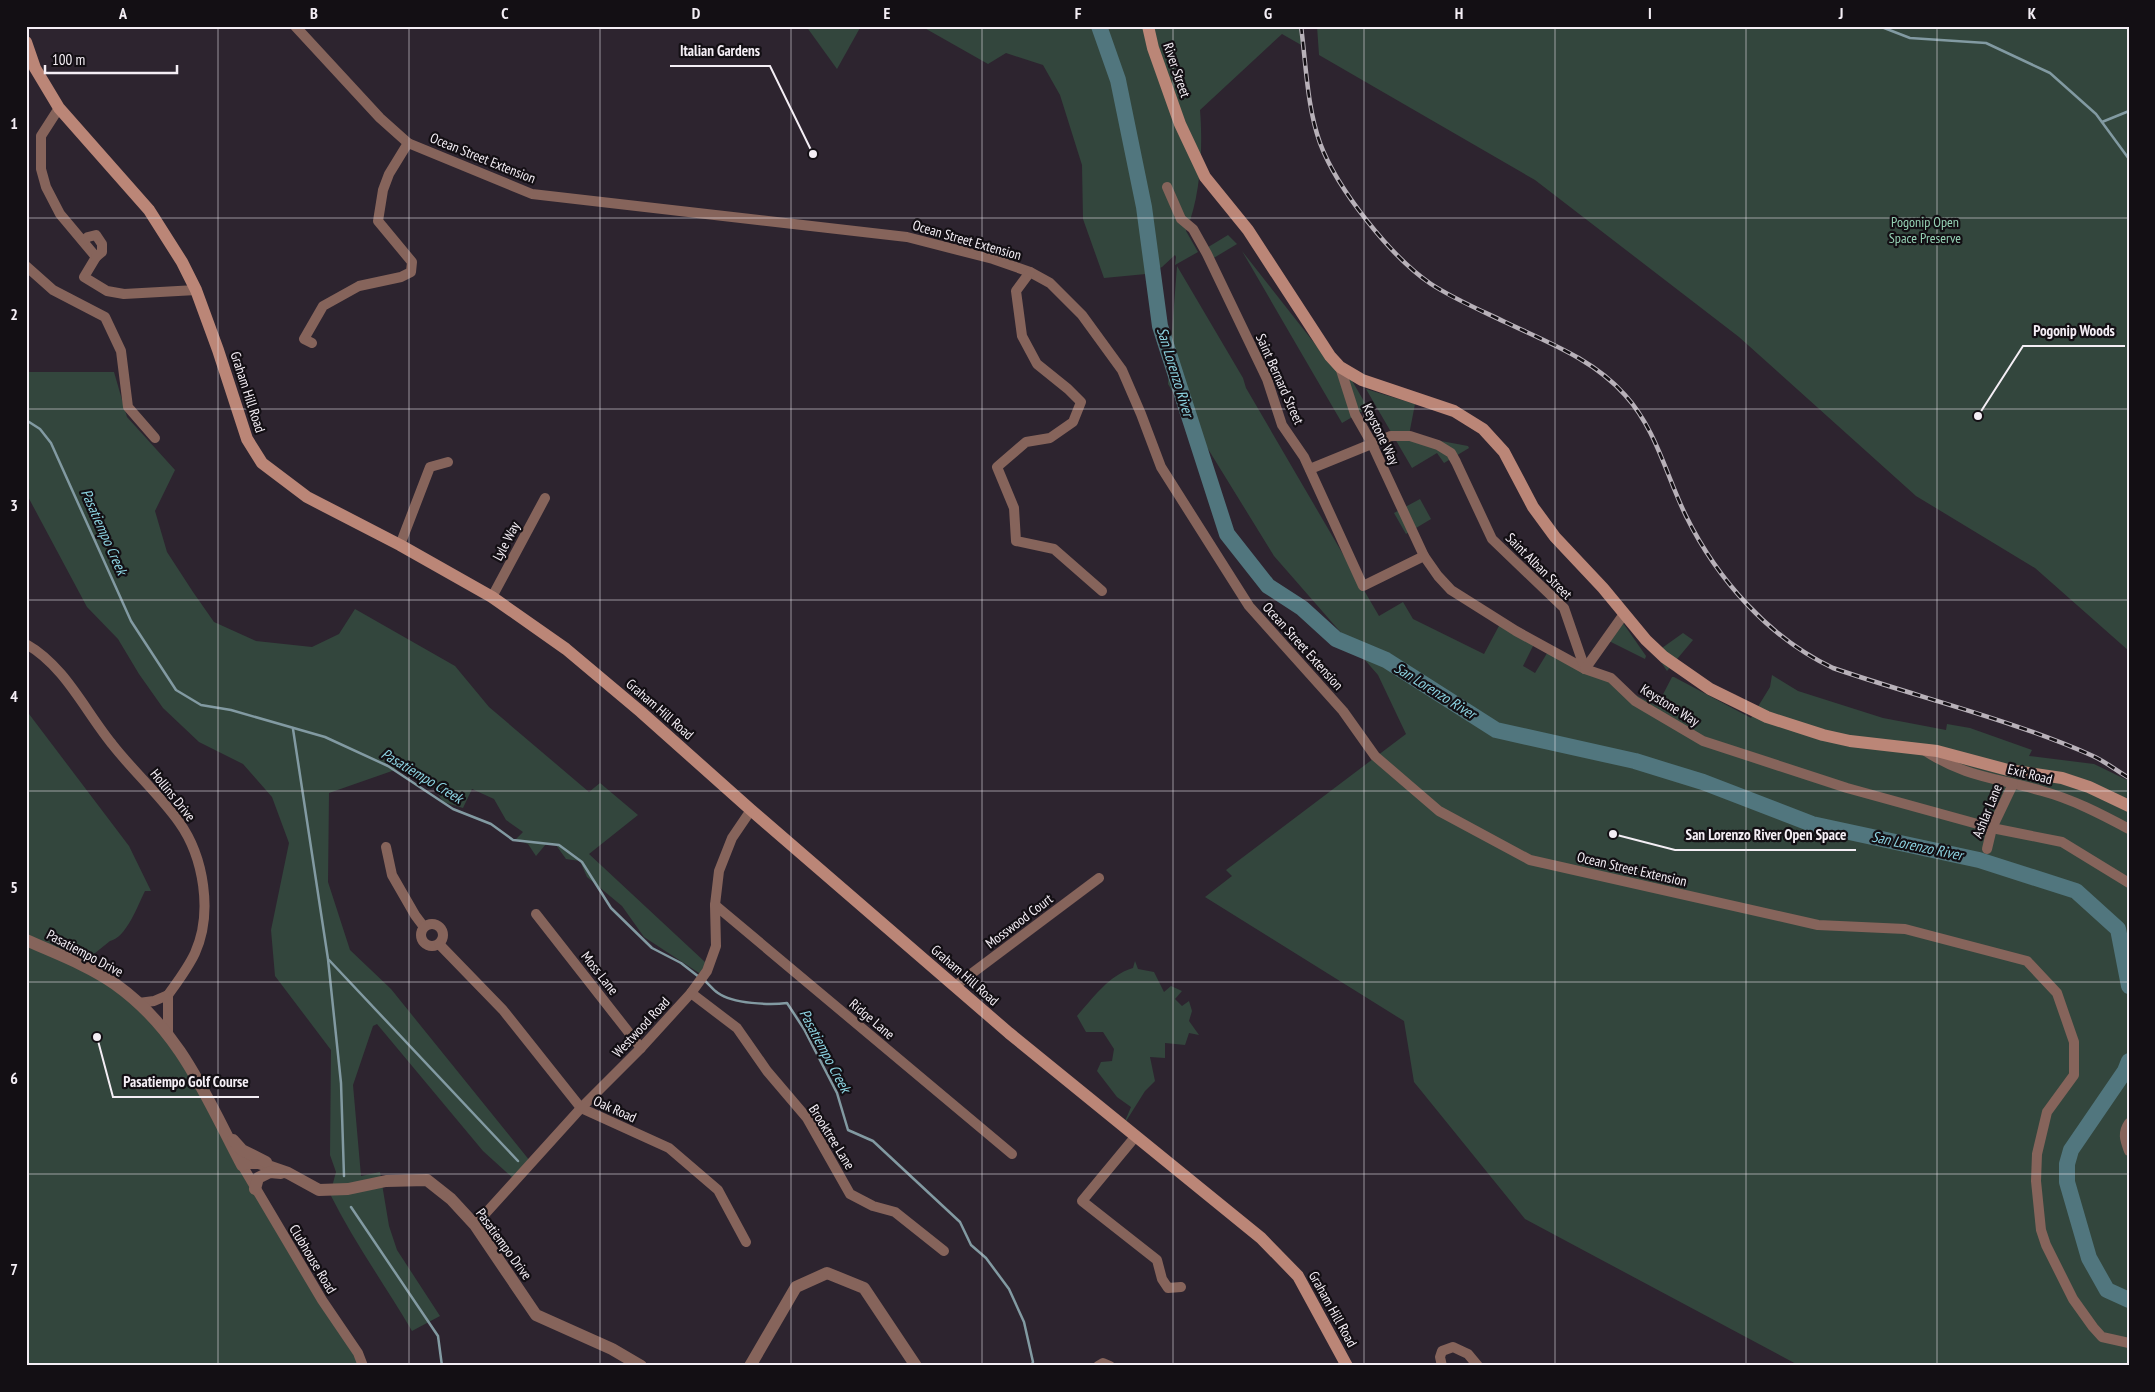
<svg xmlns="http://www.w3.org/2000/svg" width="2155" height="1392" viewBox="0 0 2155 1392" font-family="'PT Sans Narrow',sans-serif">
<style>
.green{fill:#33463d}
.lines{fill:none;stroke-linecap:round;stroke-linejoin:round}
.stream{stroke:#829aa2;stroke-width:2.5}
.river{stroke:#51767e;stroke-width:16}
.minor{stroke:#86645b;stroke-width:10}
.tertiary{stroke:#86645b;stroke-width:12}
.secondary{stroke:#bb8677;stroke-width:12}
.rail-casing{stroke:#b8b1b9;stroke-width:4.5}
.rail{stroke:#130f14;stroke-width:2.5;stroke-dasharray:8;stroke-linecap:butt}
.grid{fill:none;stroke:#f4eef5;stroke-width:1;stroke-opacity:0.55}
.labels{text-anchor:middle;stroke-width:4.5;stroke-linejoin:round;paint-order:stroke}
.street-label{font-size:14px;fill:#f4eef5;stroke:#130f14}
.park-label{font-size:14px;fill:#96d2b5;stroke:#130f14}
.water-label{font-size:15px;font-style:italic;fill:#8cd3e1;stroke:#130f14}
.leader{fill:none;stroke:#f4eef5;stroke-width:2}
.callout-dot{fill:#f4eef5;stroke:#130f14;stroke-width:2}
.callout-label{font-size:15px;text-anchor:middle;font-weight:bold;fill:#f4eef5;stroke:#130f14;stroke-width:4.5;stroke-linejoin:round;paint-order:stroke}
.neatline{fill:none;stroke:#f4eef5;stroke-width:2}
.grid-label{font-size:16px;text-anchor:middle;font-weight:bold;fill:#f4eef5}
</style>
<rect width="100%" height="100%" fill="#2d242f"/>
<g class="green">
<polygon points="806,26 861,26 837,69"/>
<path d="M 921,26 L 1302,26 L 1303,46 L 1282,34 L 1200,110 C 1203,146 1201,197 1186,231 L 1198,252 L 1175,265 L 1176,257 L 1175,255 L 1162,267 L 1146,274 L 1104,278 L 1083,219 L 1082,165 L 1060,95 L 1043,65 L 1006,53 L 988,64 Z"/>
<polygon points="1317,26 2129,26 2129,651 2035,568 1916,496 1739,337 1535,180 1319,55"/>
<polygon points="1228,235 1237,244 1212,259 1205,249"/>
<polygon points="1242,251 1319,349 1351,379 1368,408 1342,423"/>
<polygon points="1177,266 1243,378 1246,388 1379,616 1403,602 1413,619 1484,654 1500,624 1535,642 1523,666 1535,673 1549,650 1657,706 1672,677 1674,677 1751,718 1770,687 1772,675 1798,691 1883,718 1946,730 1947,724 1970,728 2032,750 2029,756 2094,764 2129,781 2129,1366 1800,1366 1525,1219 1414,1082 1404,1021 1205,897 1232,876 1226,870 1406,734 1378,675 1274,556 1168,384"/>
<path d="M 26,372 L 114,372 L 127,417 L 175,470 L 155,511 L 167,552 L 193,592 L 214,622 L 256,641 L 312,647 L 339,634 L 355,609 L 455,666 L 489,707 L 589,792 L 600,783 L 638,815 L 589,854 L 705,962 L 707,971 L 699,973 L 644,937 L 622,906 L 587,877 L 580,861 L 566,859 L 556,845 L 546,844 L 536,856 L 528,844 L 516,839 L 523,832 L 506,820 L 494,799 L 472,789 L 463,808 L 443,802 L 429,779 L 410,769 L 412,764 L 329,793 L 328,882 L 350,950 L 391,989 L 530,1161 L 514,1179 L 483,1151 L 377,1024 L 373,1026 L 353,1085 L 361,1176 L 380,1172 L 389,1226 L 397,1250 L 440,1316 L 412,1331 C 385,1285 354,1242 330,1194 L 336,1172 L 330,1155 L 331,1050 L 275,976 L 271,930 L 289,843 L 272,797 L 243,764 L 199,742 L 163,708 L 139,674 L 118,639 L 87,607 L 26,493 Z"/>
<polygon points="1366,389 1415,404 1409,435 1468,446 1469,448 1444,463 1437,453 1412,468"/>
<polygon points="1420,499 1431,519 1406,534 1394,513"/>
<polygon points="1623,623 1646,656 1645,659 1609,641"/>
<polygon points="1683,633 1693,640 1667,671 1655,653"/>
<path d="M 26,710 L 129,846 L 151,891 L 145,891 C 138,905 126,938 110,941 L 79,966 L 119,993 L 164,1032 L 363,1366 L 30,1366 L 26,1359 Z"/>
<path d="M 1135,961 L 1138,969 L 1154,972 L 1164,992 L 1171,986 L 1182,991 L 1175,999 L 1182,1006 L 1189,1001 L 1192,1011 L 1189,1021 L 1199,1035 L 1189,1033 L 1185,1045 L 1165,1043 L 1165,1058 L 1150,1057 L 1155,1081 L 1145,1091 L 1123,1126 L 1131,1107 L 1117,1097 L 1097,1071 L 1101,1062 L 1112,1061 L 1114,1049 L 1103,1032 L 1086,1032 L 1077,1016 C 1093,998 1109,975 1133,968 Z"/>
</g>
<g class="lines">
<g class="stream">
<polyline points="1879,26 1910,38 1986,43 2050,73 2096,114 2129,159"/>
<polyline points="2102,122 2129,111"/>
<polyline points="26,420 40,429 51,443 131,621 176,690 201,705 231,710 325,737 388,766 453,809 491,824 513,840 559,845 582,862 611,908 652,948 681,963 699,977"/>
<polyline points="293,729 328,959 341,1083 344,1176"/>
<polyline points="329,960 518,1161"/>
<path d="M 704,980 C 709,984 713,990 718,993 C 733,1004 770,1005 787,1003 L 804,1029 L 837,1093 L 848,1130 L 873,1141 L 960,1222 L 971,1245 L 986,1258 L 1009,1289 L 1024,1322 L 1033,1362 L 1031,1366"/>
<polyline points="351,1207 438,1336 442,1366"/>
</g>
<g class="river">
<polyline points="1099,26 1118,80 1144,207 1160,326 1227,534 1268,586 1302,608 1336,639 1386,660 1496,730 1635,761 1703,782 1812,824 1979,860 2076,891 2118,929 2129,986"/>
<polyline points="2129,1061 2125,1071 2071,1150 2067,1164 2067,1182 2089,1258 2107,1290 2129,1300"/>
</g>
<g class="minor">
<polyline points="295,26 380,118 408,143 532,194 907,237 993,259 1030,272 1050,283 1082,315 1122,370 1141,414 1161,467 1249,606 1343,711 1375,756 1439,811 1530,860 1818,925 1905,929 2027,961 2057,993 2074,1042 2074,1075 2047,1112 2037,1154 2036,1181 2041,1230 2046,1245 2073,1299 2093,1327 2102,1337 2129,1343"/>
<polyline points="59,108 41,136 41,169 46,187 60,214 96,257 84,277 107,291 124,294 196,290"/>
<polyline points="1167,187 1181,219 1193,229 1207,254 1267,379 1282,425 1304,457 1363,586 1424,556"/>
<polyline points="83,241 88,237 96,235 102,244 102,252 96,257"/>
<polyline points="26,266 53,290 105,317 121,351 128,407 155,438"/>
<polyline points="1030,272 1016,291 1022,336 1037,364 1068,389 1081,402 1073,422 1050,438 1026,442 997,467 1014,508 1016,541 1054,549 1102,591"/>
<polyline points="312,343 304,339 323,306 359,286 401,277 411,272 412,262 378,221 383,190 389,174 408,143"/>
<polyline points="1340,367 1355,414 1371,442 1424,556 1438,576 1451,590 1516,631 1585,669 1611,678 1635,701 1703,741 1847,788 1992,828 2062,842 2129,883"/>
<polyline points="1310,469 1391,436 1410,436 1438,445 1451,453 1456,462 1492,539 1564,608 1585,669"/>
<polyline points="400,545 430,467 448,462"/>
<polyline points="492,597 545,498"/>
<path d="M 26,644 C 65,666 85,711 112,744 C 133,771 159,794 179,822 C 204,857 213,913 195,953 C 188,968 178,981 168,995"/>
<polyline points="1585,669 1624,614"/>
<path d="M 1924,750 C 1964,777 1997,778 2042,791 C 2072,799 2101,814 2129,829"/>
<polyline points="386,847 392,875 415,915 424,927"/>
<polyline points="1987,849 1992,828 2013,784"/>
<polyline points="715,905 1012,1154"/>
<polyline points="536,914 641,1048"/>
<circle cx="432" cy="935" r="11"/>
<polyline points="439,944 503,1010 581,1108 669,1148 718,1190 746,1242"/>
<polyline points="955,986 1099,878"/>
<polyline points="691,993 737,1028 767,1071 807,1118 850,1194 873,1206 895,1212 944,1251"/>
<polyline points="139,1003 154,1001 168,995 168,1033"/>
<path d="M 2129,1123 C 2122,1133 2125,1140 2129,1151"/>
<polyline points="1135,1137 1082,1201 1157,1260 1162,1279 1168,1288 1181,1287"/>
<polyline points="242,1165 322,1300 358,1353 363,1366"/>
<polyline points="475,1225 581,1108 641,1048 691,993 707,971 716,946 715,905 719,871 732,838 751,810"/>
<polyline points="1098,1366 1103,1363 1110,1366"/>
<polyline points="1442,1366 1440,1357 1442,1351 1453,1347 1468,1354 1478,1366"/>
</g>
<g class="tertiary">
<path d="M 26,940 C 55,953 88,965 115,984 C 181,1031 206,1097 242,1165 L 248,1163 L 259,1163 L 288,1173 L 319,1190 L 348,1189 L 386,1181 L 427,1180 L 451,1199 L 475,1225 L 536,1315 L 612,1349 L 641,1366"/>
<polyline points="233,1140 242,1150 266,1162"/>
<polyline points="255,1189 258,1178 270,1172 281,1173"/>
<polyline points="750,1366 796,1287 827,1273 864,1288 916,1366"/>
</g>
<g class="secondary">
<polyline points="1148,26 1153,48 1180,124 1205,177 1248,230 1330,356 1340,367 1362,380 1454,411 1483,429 1504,452 1533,507 1555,537 1603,588 1646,640 1664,657 1710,689 1767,717 1823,735 1850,741 1937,751 2008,770 2062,778 2089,787 2129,806"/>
<polyline points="26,42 35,68 59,108 149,210 182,262 196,290 218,350 247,439 262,463 307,497 400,545 492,597 566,649 641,712 751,810 1009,1033 1261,1238 1298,1276 1347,1366"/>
</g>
<defs>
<path id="rail" d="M 1301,26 C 1306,64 1307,107 1320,143 C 1337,189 1391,257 1431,284 C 1454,299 1480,310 1505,322 C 1547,342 1593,359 1625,395 C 1656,429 1666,475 1686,516 C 1717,579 1769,638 1833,668 C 1920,698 2010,719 2093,756 C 2106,762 2117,771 2129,778"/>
</defs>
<use href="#rail" class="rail-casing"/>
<use href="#rail" class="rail"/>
</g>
<path class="grid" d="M 218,26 L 218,1366M 409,26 L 409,1366M 600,26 L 600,1366M 791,26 L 791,1366M 982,26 L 982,1366M 1173,26 L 1173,1366M 1364,26 L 1364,1366M 1555,26 L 1555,1366M 1746,26 L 1746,1366M 1937,26 L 1937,1366M 26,218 L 2129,218M 26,409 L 2129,409M 26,600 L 2129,600M 26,791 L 2129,791M 26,982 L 2129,982M 26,1174 L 2129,1174"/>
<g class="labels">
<g class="street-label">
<text transform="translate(1177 70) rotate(71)" y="5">River Street</text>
<text transform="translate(483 158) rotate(22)" y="5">Ocean Street Extension</text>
<text transform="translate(967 240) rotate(16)" y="5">Ocean Street Extension</text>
<text transform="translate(1280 379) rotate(66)" y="5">Saint Bernard Street</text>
<text transform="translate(248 392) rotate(72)" y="5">Graham Hill Road</text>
<text transform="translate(1381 434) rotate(64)" y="5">Keystone Way</text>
<text transform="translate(506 541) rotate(-62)" y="5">Lyle Way</text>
<text transform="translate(1539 566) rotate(45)" y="5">Saint Alban Street</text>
<text transform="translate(1303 646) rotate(48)" y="5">Ocean Street Extension</text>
<text transform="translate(1670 705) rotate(32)" y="5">Keystone Way</text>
<text transform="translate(660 709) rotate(41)" y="5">Graham Hill Road</text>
<text transform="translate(2030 774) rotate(14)" y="5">Exit Road</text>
<text transform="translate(173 795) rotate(51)" y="5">Hollins Drive</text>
<text transform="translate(1987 811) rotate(-68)" y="5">Ashlar Lane</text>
<text transform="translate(1632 869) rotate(13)" y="5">Ocean Street Extension</text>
<text transform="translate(1019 921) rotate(-37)" y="5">Mosswood Court</text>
<text transform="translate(85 953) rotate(28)" y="5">Pasatiempo Drive</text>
<text transform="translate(600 973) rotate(52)" y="5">Moss Lane</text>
<text transform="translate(965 975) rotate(41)" y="5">Graham Hill Road</text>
<text transform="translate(872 1019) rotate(40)" y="5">Ridge Lane</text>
<text transform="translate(641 1027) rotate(-47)" y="5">Westwood Road</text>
<text transform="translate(615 1109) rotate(24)" y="5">Oak Road</text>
<text transform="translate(832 1137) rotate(58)" y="5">Brooktree Lane</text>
<text transform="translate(504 1244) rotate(54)" y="5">Pasatiempo Drive</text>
<text transform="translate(313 1259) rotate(59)" y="5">Clubhouse Road</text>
<text transform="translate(1333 1309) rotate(61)" y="5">Graham Hill Road</text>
</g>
<g class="park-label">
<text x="1925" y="227">Pogonip Open<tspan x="1925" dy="16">Space Preserve</tspan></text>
</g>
<g class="water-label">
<text transform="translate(1175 372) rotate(73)" y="5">San Lorenzo River</text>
<text transform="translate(104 532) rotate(66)" y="5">Pasatiempo Creek</text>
<text transform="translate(1435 691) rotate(32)" y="5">San Lorenzo River</text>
<text transform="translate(422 776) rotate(31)" y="5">Pasatiempo Creek</text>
<text transform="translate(1917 846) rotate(12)" y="5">San Lorenzo River</text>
<text transform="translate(825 1051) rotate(62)" y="5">Pasatiempo Creek</text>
</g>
</g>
<path class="leader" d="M813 154L770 66H670M1978 416L2023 346H2125M1613 834L1675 850H1856M97 1037L113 1097H259"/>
<g class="callout-dot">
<circle cx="813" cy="154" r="5"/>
<circle cx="1978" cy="416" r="5"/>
<circle cx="1613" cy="834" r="5"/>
<circle cx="97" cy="1037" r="5"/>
</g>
<g class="callout-label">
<text x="720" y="56">Italian Gardens</text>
<text x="2074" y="336">Pogonip Woods</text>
<text x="1766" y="840">San Lorenzo River Open Space</text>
<text x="186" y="1087">Pasatiempo Golf Course</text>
</g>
<rect width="2155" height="1392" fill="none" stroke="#130f14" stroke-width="55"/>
<path d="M45 65v8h132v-8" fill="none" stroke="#f4eef5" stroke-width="2.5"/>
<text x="52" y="65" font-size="15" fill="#f4eef5" stroke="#130f14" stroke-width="4" paint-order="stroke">100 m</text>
<rect x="28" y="28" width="2100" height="1336" class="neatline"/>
<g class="grid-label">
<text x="123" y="19">A</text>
<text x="314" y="19">B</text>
<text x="505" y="19">C</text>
<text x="696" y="19">D</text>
<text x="887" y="19">E</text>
<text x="1078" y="19">F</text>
<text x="1268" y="19">G</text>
<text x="1459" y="19">H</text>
<text x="1650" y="19">I</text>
<text x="1841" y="19">J</text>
<text x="2032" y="19">K</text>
<text x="14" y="129">1</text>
<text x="14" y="320">2</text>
<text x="14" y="511">3</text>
<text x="14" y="702">4</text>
<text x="14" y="893">5</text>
<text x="14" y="1084">6</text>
<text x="14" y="1275">7</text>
</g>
</svg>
